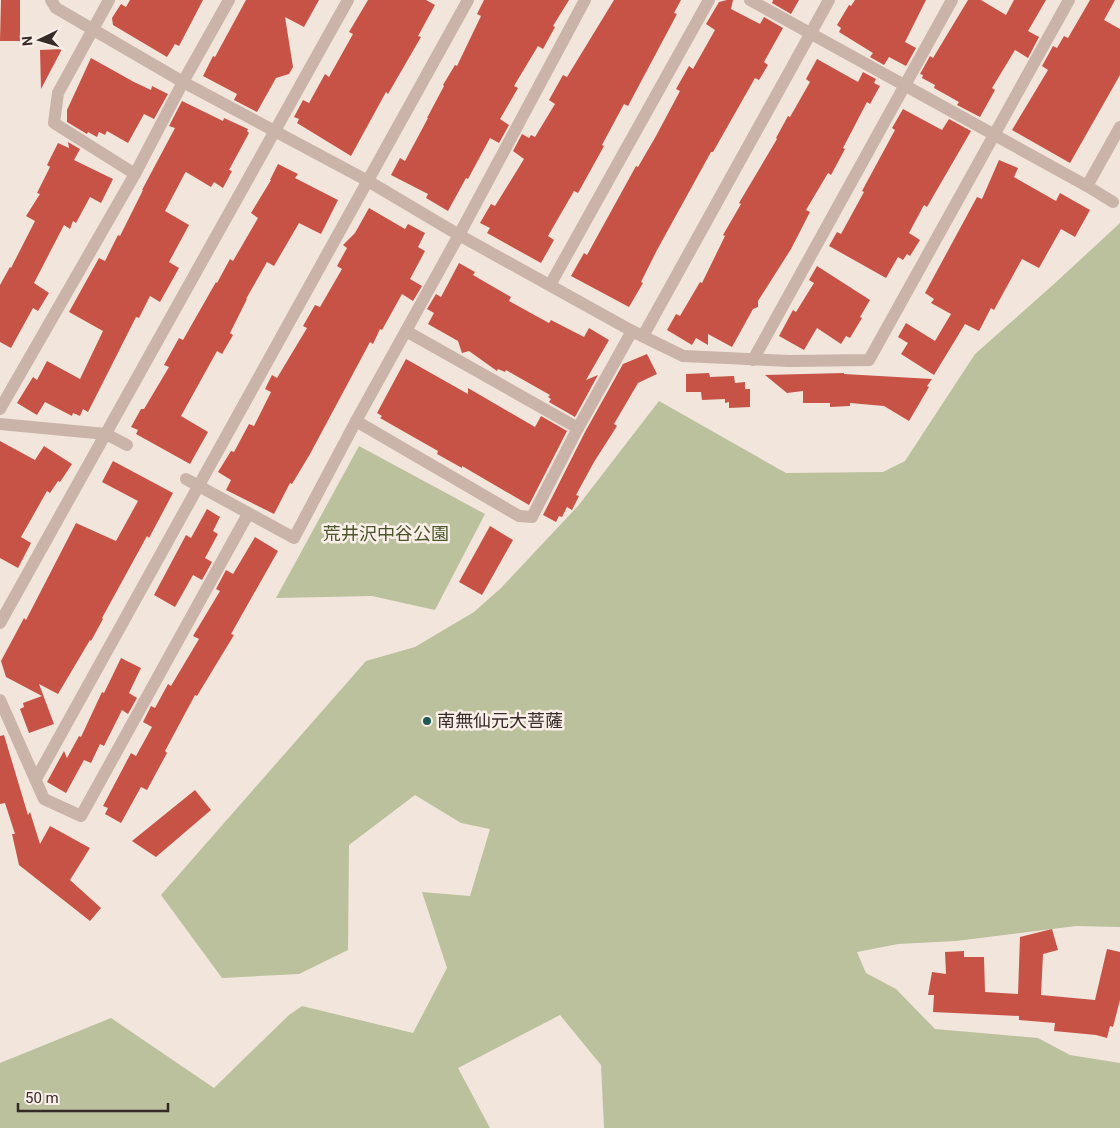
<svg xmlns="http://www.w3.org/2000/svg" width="1120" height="1128" viewBox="0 0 1120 1128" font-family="Roboto,'Noto Sans JP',sans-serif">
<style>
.green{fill:#bac19c}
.building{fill:#c75346}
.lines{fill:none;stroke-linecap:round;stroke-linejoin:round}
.street{stroke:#cab3a8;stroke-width:12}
.poi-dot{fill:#1d5955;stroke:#faefe8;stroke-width:2}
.labels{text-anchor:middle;stroke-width:5;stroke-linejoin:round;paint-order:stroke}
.park-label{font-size:18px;fill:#4c562c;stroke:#faefe8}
.poi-label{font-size:18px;fill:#372b28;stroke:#faefe8;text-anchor:start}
</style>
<rect width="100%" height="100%" fill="#f2e5dc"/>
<g class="green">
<polygon points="1120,223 1120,927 1076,926 956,941 898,944 857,952 866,973 896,989 935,1029 1038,1038 1070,1055 1120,1063 1120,1128 604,1128 601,1065 560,1015 458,1068 490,1128 0,1128 0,1063 111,1018 214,1088 289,1015 302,1006 413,1033 447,968 422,892 470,896 490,829 461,823 415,795 349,845 348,950 299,974 222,978 161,895 366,661 415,647 474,612 501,588 578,506 659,401 786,473 883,472 905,461 975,354 1054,284"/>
<polygon points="359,446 485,514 435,610 372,596 276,598"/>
</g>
<g class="building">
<polygon points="1,0 20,0 20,41 0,41"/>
<polygon points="130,0 203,0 179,46 175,44 167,57 113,25 112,18 121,4 126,7"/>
<polygon points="246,0 319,0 304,27 285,17 293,67 289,74 276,78 257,112 234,100 237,94 203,76 213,56 215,57"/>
<polygon points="368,0 426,0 435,5 418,36 421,37 388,94 386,92 351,156 297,123 299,119 294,117 303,100 309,103 325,74 329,77 353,34 349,32"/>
<polygon points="484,0 569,0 553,26 555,27 543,49 538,46 514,86 518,88 500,119 509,125 499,143 490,138 468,179 466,178 448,211 426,198 428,194 391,175 400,158 405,161 428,118 427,118 444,86 443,85 455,65 457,66 481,16 477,14"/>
<polygon points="614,0 681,0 674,13 677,14 628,106 624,104 602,145 604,146 578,193 574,191 548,236 554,240 541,263 487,233 490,228 480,223 491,204 495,206 524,159 513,151 522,134 529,138 531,135 535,137 555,104 549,100 563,75 567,77"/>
<polygon points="727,0 733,0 731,9 760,24 764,17 783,28 764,62 768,65 759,80 755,78 713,152 711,152 657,250 641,282 643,283 629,307 571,276 584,253 587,255 636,166 638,167 656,136 680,91 676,89 689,66 693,69 715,30 706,24 719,2"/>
<polygon points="773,0 799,0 791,14 772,3"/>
<polygon points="855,0 926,0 905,42 916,48 906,66 889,57 884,65 870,57 873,53 839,32 841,28 837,25 849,5 851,6"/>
<polygon points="968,0 981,0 1006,15 1014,0 1046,0 1028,31 1039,37 1028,58 1015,50 992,88 995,90 980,117 957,105 959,102 934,88 935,85 922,78 923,75 920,74 930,56 933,58"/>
<polygon points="1090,0 1115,0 1104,20 1120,29 1120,75 1070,163 1012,130 1048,70 1042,66 1053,46 1057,48 1064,36 1068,38"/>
<polygon points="62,49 41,89 40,50"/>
<polygon points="91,58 134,82 151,90 152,86 168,94 154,119 144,114 128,143 107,131 105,135 99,132 97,137 88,132 87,134 67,122 67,110"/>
<polygon points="817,59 858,82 863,72 876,79 874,83 880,86 870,104 867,102 843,148 845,149 831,175 828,173 806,210 810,212 791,249 758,301 758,307 753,309 732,347 708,334 708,345 696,338 692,345 667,330 676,314 680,316 700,282 702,283 725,236 723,235 741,204 739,203 777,139 776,138 788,116 790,117 810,82 806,79"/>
<polygon points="182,101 223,121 224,118 248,129 247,131 249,133 229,170 232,171 223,188 214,182 211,187 186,172 185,173 165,211 189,225 169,262 179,268 160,302 150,296 139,318 136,317 88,412 83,409 80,416 73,413 72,416 45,402 37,415 17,403 33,377 37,380 47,361 80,379 103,331 69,312 99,258 105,261 118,235 120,236 143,190 142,190 175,128 169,126"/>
<polygon points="903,109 942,130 949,119 971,131 927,207 924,205 909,233 920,240 910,256 907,254 903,260 898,257 886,278 829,246 837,232 841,234 864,192 862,191 895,130 892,128"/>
<polygon points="68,142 80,149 74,160 113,179 101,203 90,197 76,223 73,221 70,229 64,225 34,283 49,293 38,311 33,308 11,348 0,342 0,285 10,267 11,268 35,221 26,216 40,194 37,193 50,167 47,165 58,143 69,148"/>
<polygon points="999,160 1018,168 1014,177 1056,201 1060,193 1090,210 1075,237 1061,229 1039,268 1022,259 994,310 991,308 979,331 965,324 934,375 901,354 908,343 898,337 906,323 935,341 951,314 931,303 934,299 925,293 977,197 982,199"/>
<polygon points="278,164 298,174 295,178 338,200 321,234 299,223 274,266 267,262 246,299 247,299 230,333 233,335 222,354 217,351 181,416 208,432 190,464 136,434 138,430 131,427 141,409 144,409 169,367 164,365 179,338 183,340 216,282 217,283 230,259 233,261 258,218 251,213 271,180 270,180"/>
<polygon points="369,208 405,229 408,224 425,233 418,247 425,251 410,279 422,286 413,301 402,294 382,330 380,329 373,344 370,342 310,454 292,484 290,483 274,514 226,490 231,480 218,472 231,451 234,452 249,424 254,426 271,392 265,389 272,375 277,378 307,328 303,326 315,305 320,307 342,269 337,266 347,248 343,245 355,233"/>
<polygon points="459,263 475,272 473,275 511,297 509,301 549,323 551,320 584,337 589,328 609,340 586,380 598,375 575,417 549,402 551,399 548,397 550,395 506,370 505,372 498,369 497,371 469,351 462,353 458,341 428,324 434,313 427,309 436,294 441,297"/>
<polygon points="817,266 870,300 860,317 862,318 850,338 846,336 841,344 817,328 804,350 779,336 793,310 796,312 814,283 809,280"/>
<polygon points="647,354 657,374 638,383 614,424 617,426 594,462 576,495 579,496 572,510 567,507 562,517 559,516 556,522 543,515 585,432 623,364"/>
<polygon points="406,359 468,394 468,388 535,427 541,416 567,431 529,505 462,466 462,468 437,454 438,451 380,418 382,416 377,413"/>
<polygon points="709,373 710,377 734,376 735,383 745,382 745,389 750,389 750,407 729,408 729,402 725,403 725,399 702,400 701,392 686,392 686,374"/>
<polygon points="844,373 844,374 932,379 927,386 929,387 909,421 884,406 850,403 850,406 830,407 830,403 803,403 803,391 787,393 765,375"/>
<polygon points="0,441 35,460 44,446 72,464 60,482 58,481 50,493 47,491 21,537 31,543 18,568 0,558"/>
<polygon points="113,461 173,493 149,538 147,536 102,618 103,619 91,641 90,640 58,694 39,684 54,724 29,733 20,709 24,707 23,703 42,696 6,677 1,661 24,618 26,620 76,523 116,541 138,501 102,482"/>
<polygon points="207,509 220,517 213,531 218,534 205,558 212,562 202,580 193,575 175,607 154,595 186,535 191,538"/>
<polygon points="490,526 513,540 482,595 459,582"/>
<polygon points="255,537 278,551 231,634 234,635 197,696 195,695 165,751 167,753 147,790 141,787 121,823 105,814 108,808 103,806 131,753 136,756 152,727 143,722 151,706 155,708 168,684 171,686 199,639 193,636 220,591 216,589 226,570 233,574"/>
<polygon points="121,658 141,668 129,693 137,698 128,714 122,710 104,746 100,744 91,763 84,760 66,793 47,782 64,751 67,758 79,736 81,737 102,692 104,693"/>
<polygon points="4,735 28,815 30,812 40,844 50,826 90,848 70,880 101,908 90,921 19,865 12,834 15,834 5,803 0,804 0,736"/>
<polygon points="195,790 211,810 156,857 132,841"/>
<polygon points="1052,929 1058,950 1043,954 1041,995 1095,1000 1107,949 1120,952 1120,1000 1113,1027 1110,1026 1107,1038 1096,1035 1054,1031 1055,1023 1019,1020 1019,1016 933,1012 934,995 928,995 932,972 946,974 945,952 964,951 964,957 984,957 985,992 1018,994 1020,937"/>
</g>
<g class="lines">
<g class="street">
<polyline points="51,0 56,8 183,82 368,181 459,235 632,331 683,356 789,361 869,360 1069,0"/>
<polyline points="109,0 58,93 54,123 135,174"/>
<polyline points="750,0 1087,186 1120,127"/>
<polyline points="1087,186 1113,202"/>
<polyline points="550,285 709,0"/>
<polyline points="406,331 578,428"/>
<polyline points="643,336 829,0"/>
<polyline points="753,360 952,0"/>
<polyline points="0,409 135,174 183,82 229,0"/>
<polyline points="356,421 519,516 532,517 578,428 632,331"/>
<polyline points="0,424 106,434 127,445"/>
<polyline points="186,479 294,538 356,421 459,235 585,0"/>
<polyline points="0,623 348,0"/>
<polyline points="0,700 44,799 81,816 248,514"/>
<polyline points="36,779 468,0"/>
</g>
</g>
<circle class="poi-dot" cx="427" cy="721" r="5"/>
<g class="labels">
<g class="park-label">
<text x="386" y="540">荒井沢中谷公園</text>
</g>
<g class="poi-label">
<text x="437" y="727">南無仙元大菩薩</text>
</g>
</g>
<g transform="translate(40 40) rotate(265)" stroke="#faefe8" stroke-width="4" paint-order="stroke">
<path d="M0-4L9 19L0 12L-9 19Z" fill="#372b28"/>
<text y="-8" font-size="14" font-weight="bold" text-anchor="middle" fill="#372b28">N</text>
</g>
<path d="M18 1103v8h150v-8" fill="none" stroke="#372b28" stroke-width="2.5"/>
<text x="25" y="1103" font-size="15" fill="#372b28" stroke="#faefe8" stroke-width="4" paint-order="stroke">50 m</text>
</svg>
